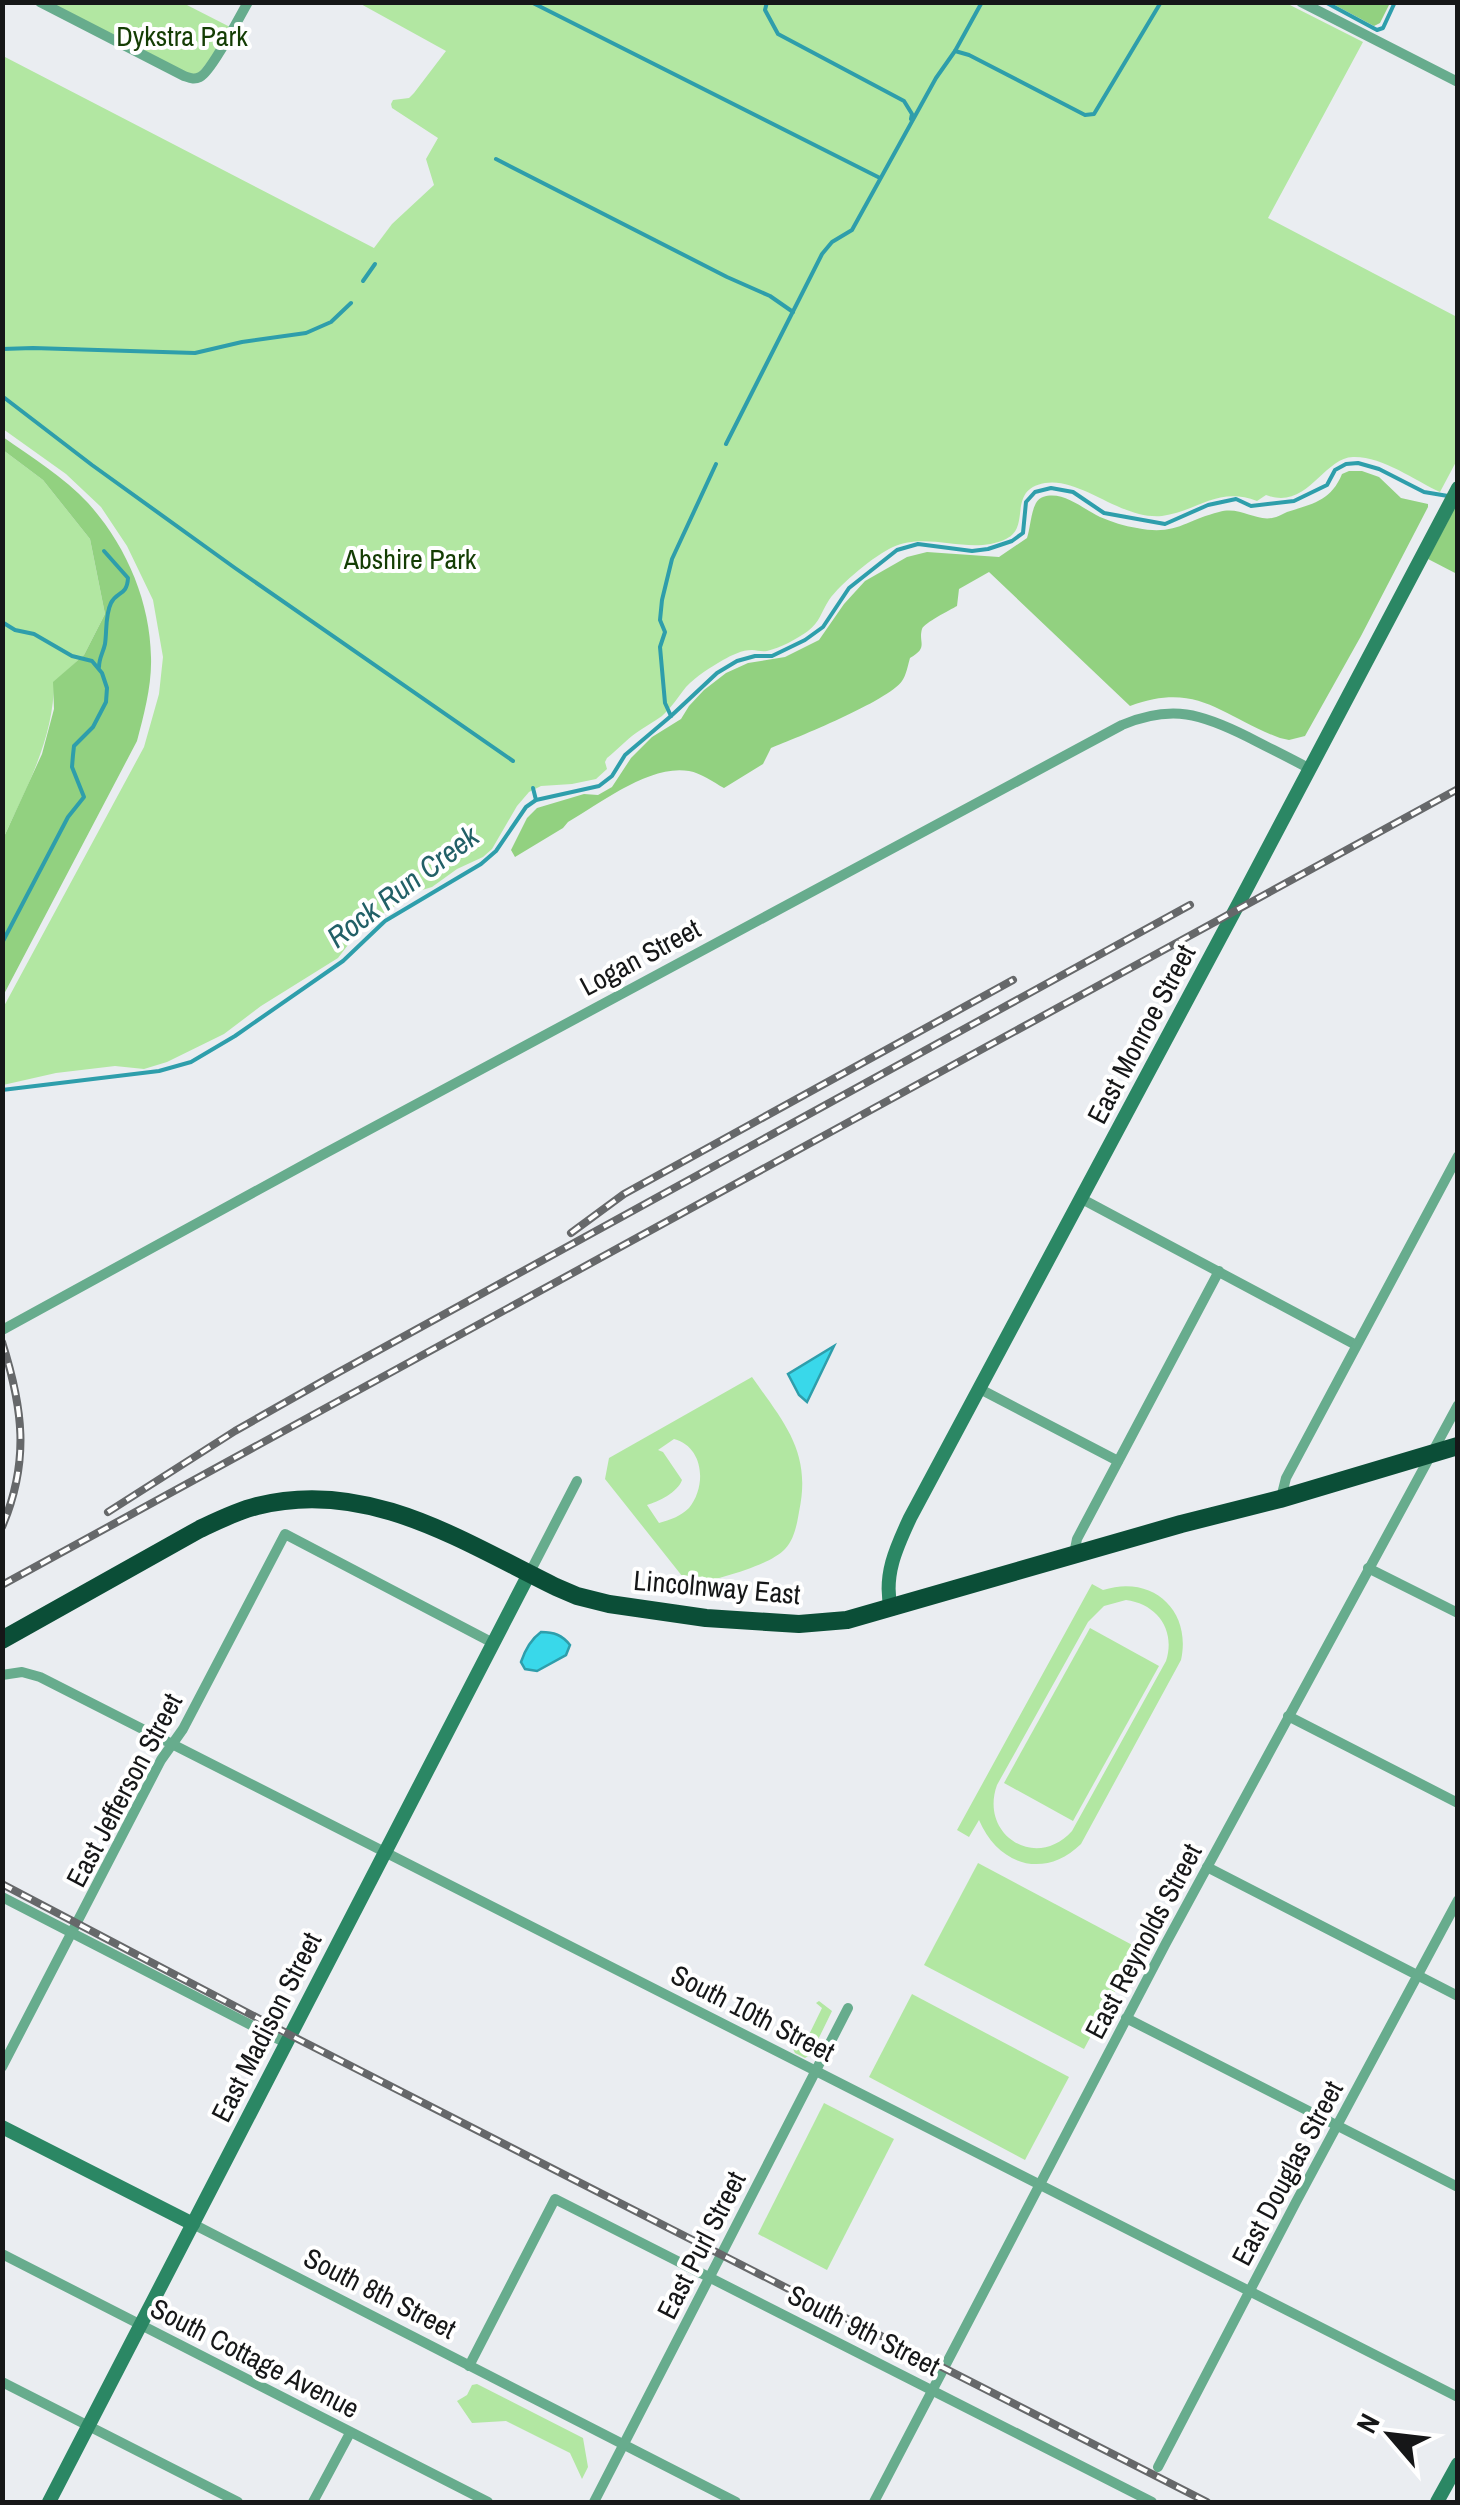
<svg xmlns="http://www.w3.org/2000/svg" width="1460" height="2505" viewBox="0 0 1460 2505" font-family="'Archivo Narrow',sans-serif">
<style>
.green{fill:#b2e7a2;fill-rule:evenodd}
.forest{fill:#92d180}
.water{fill:#39d8ea;stroke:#2e9eab;stroke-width:2.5}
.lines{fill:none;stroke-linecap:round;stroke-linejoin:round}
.stream{stroke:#2e9eab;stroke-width:4}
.street{stroke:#67ac8d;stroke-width:10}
.secondary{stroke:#2b8764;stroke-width:14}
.highway{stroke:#0b4e37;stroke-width:18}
.rail-casing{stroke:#66686a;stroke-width:8}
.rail{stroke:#fff;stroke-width:4;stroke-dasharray:11;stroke-linecap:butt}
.labels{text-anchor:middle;stroke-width:8;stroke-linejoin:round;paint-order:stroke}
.park-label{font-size:28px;fill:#143d04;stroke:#fff}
.street-label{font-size:28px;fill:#161718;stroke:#fff}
.water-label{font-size:30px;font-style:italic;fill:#226067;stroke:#fff}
</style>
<rect width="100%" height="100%" fill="#eaedf1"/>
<g class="green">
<polygon points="50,3 183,3 230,27 211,58 197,75 184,72"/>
<path d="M 359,3 L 1286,3 L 1363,42 L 1268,218 L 1457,317 L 1457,460 L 1440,492 C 1414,480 1382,456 1353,457 C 1323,458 1307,511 1266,495 L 1257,501 C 1218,486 1198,511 1162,516 C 1121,520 1081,477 1045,483 C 1006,490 1032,527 1006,539 C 970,556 929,531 893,547 C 875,555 840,584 829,600 C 821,612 820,622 808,631 C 797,639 780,648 767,651 C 761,652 757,650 752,650 C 742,650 732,655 723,660 C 711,667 696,676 686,687 C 678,697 672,707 662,716 C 654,722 644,727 636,733 C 626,740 617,750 607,758 L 605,762 L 607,769 L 596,779 L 572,784 L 541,786 L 529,792 L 517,806 L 492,849 L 483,857 L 457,869 L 432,887 L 419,891 L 384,913 L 351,941 L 338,958 L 261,1006 L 224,1034 L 167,1062 L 144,1069 L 115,1066 L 56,1073 L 3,1085 L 3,1008 L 144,747 L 159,694 L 163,657 L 153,600 L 127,546 L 101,507 L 66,474 L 3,429 L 3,62 L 5,57 L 374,248 L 392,224 L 434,185 L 426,159 L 438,138 L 392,108 L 391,104 L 393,100 L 409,98 L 414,93 L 446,51 Z"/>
<path d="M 3,450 L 43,480 L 90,539 L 105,614 L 84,655 L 54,682 C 54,739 26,788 3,839 Z"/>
<path d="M 752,1377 C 784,1423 812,1452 799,1512 C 797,1524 794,1540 785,1549 C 768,1567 715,1579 690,1586 L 605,1479 L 609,1458 ZM 674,1439 C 704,1447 707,1486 689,1508 C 681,1516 670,1520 659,1523 L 647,1505 C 658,1502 678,1492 682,1480 L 663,1452 L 658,1450 Z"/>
<path d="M 1092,1584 L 1103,1590 C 1152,1574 1192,1610 1181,1660 L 1081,1844 C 1044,1880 998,1865 979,1820 L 969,1837 L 957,1830 ZM 1126,1600 C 1157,1604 1176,1630 1166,1661 L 1072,1831 C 1036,1871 979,1835 997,1785 L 1088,1622 L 1104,1606 Z"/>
<polygon points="1090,1628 1159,1666 1073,1821 1004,1783"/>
<polygon points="978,1863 1138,1948 1084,2049 924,1965"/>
<polygon points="912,1994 1069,2077 1025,2160 869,2077"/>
<polygon points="819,2001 832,2011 811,2054 805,2058 795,2053 793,2049 795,2045 803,2047 822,2008 816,2003"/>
<polygon points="824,2103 894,2139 827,2270 758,2234"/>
<polygon points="477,2384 583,2438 588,2467 582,2479 570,2453 506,2421 472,2423 457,2401 467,2395 472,2385"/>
</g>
<g class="forest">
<polygon points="1331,3 1390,2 1390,3 1380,23 1374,26"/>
<path d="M 3,437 C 31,457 64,477 88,503 C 126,545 150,601 151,657 C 152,685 144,715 137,741 L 3,996 L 3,839 L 42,754 L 54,709 L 53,682 L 84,655 L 105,614 L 90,539 L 43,480 L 3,450 Z"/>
<path d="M 1349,471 L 1362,471 L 1379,477 L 1401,498 L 1428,504 L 1428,507 L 1361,636 L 1305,736 L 1289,740 L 1280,738 C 1220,716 1199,681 1130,706 L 989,572 L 959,589 L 957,606 C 950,610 924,623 922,629 C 918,643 929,647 910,658 C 908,665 906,676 902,681 C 888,701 796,738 771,748 L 763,764 L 724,788 C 713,782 701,773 689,771 C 650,764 601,803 568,822 L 563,828 L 515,857 L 511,850 L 527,818 L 537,808 L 584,794 L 598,795 L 612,787 L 631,758 L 652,737 L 681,719 L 689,706 L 704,690 L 726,673 L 748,663 L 785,657 L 819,640 L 844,604 L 865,581 L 907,557 L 927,552 L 999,557 L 1027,538 C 1031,527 1031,500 1043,497 C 1063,490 1083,509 1100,517 C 1112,522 1124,526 1137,528 C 1176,536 1186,520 1219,512 C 1240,506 1254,521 1272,518 C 1278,517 1282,514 1287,512 C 1312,504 1331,501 1342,474 Z"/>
<polygon points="1457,504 1457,574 1428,559"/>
</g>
<g class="water">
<polygon points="834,1346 807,1402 799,1395 788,1374"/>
<path d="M 541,1632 C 554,1632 562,1635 570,1645 L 566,1655 L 537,1671 L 525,1669 L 521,1662 C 525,1650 530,1640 541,1632 Z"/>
</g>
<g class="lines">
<g class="stream">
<polyline points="531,2 880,178"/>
<polyline points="767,2 765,10 778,34 904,101 912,114 911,119"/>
<polyline points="1325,2 1377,30 1383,28 1395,2"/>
<polyline points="955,51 982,2"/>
<polyline points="496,159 727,277 770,296 793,312"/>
<polyline points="363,281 375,264"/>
<polyline points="2,349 33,348 195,353 242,342 306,333 331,322 351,303"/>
<polyline points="2,396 92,465 235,568 513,761"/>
<polyline points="726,444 822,254 832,242 852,230 936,78 955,51 969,55 1085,115 1094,114 1161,2"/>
<polyline points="2,622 15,630 34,634 72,656 92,661 102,673 107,688 106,702 93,727 74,746 73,755 72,767 84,797 68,817 2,943"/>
<path d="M 99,667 C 99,658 103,653 105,644 C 107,631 105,615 111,603 C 117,591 127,596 128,578 L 104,551"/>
<polyline points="671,716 665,703 660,647 665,632 660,620 662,600 672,559 716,464"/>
<polyline points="533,788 536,800"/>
<polyline points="2,1090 159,1071 191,1062 235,1036 343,961 385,921 481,864 496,851 526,807 536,800 599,786 612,776 625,755 671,716 717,673 737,661 755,656 772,656 805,640 823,627 849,588 897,550 918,544 972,551 988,549 1012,541 1023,533 1026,502 1035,492 1051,488 1073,492 1104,513 1165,524 1208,505 1236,499 1251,506 1294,501 1327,485 1335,470 1346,464 1358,463 1379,469 1424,492 1448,496"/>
</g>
<g class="street">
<path d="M 40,2 L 184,76 C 190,78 194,80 200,77 C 211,72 240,16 248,2"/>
<polyline points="1301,2 1458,82"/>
<polyline points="1082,1199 1356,1345"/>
<path d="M 2,1330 L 320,1156 L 1122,725 C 1172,704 1202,714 1248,737 C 1269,748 1290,758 1310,769"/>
<polyline points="980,1389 1118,1461"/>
<polyline points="1281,1498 1286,1478 1458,1156"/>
<polyline points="1074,1554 1077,1539 1219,1271"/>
<polyline points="1368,1568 1458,1613"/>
<polyline points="529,1574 577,1481"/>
<polyline points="2,1675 22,1672 40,1677 1458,2397"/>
<polyline points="1288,1716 1458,1803"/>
<polyline points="1207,1867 1458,1996"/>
<polyline points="2,1897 286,2043"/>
<polyline points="1126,2018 1458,2187"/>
<polyline points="2,2067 161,1760 183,1729 285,1534 493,1643"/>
<polyline points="193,2224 736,2502"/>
<polyline points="2,2254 488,2502"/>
<polyline points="469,2366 555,2199 1152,2502"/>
<polyline points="2,2382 238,2502"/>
<polyline points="1158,2467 1296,2202 1458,1900"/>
<polyline points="313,2502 350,2433"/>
<polyline points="594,2502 848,2008"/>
<polyline points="874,2502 1166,1943 1458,1405"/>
</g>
<g class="secondary">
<path d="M 891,1609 C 883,1576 896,1548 910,1518 L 1241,899 L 1458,488"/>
<polyline points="2,2127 193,2224"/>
<polyline points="49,2502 529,1574"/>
<polyline points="1437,2502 1458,2464"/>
</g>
<path class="highway" d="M 2,1640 L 200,1529 C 219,1520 237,1511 257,1506 C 367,1478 462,1541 556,1587 L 577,1596 L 609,1604 L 706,1618 L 799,1624 L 847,1620 L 1181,1524 L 1280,1499 L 1458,1446"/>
<defs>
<g id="rail">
<polyline points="571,1233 624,1194 1013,980"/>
<path d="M 2,1342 C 23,1408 30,1461 2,1527"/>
<polyline points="108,1512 235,1431 339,1372 1190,905"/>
<polyline points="2,1585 1458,789"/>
<polyline points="2,1884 290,2035 1207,2502"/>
</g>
</defs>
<use href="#rail" class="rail-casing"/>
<use href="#rail" class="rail"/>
</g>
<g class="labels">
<g class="park-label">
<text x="182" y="46">Dykstra Park</text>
<text x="410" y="569">Abshire Park</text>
</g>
<g class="street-label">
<text transform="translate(640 957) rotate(-28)" y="10">Logan Street</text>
<text transform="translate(1141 1034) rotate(-62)" y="10">East Monroe Street</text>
<text transform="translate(717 1587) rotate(5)" y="10">Lincolnway East</text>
<text transform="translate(124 1790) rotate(-62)" y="10">East Jefferson Street</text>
<text transform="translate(1143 1941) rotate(-62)" y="10">East Reynolds Street</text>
<text transform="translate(753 2013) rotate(27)" y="10">South 10th Street</text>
<text transform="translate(266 2027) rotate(-63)" y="10">East Madison Street</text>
<text transform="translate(1287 2173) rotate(-62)" y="10">East Douglas Street</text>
<text transform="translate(701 2245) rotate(-63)" y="10">East Purl Street</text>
<text transform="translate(380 2293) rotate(27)" y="10">South 8th Street</text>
<text transform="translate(864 2330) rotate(27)" y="10">South 9th Street</text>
<text transform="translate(255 2358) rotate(27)" y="10">South Cottage Avenue</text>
</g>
<g class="water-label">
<text transform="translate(403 887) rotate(-37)" y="10">Rock Run Creek</text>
</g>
</g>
<rect width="1460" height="2505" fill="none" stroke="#161718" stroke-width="10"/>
<g transform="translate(1390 2435) rotate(298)" stroke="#ffffff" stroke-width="8" paint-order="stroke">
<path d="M0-8L18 38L0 25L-18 38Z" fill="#161718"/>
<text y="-15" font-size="28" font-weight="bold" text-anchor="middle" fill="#161718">N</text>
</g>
</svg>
